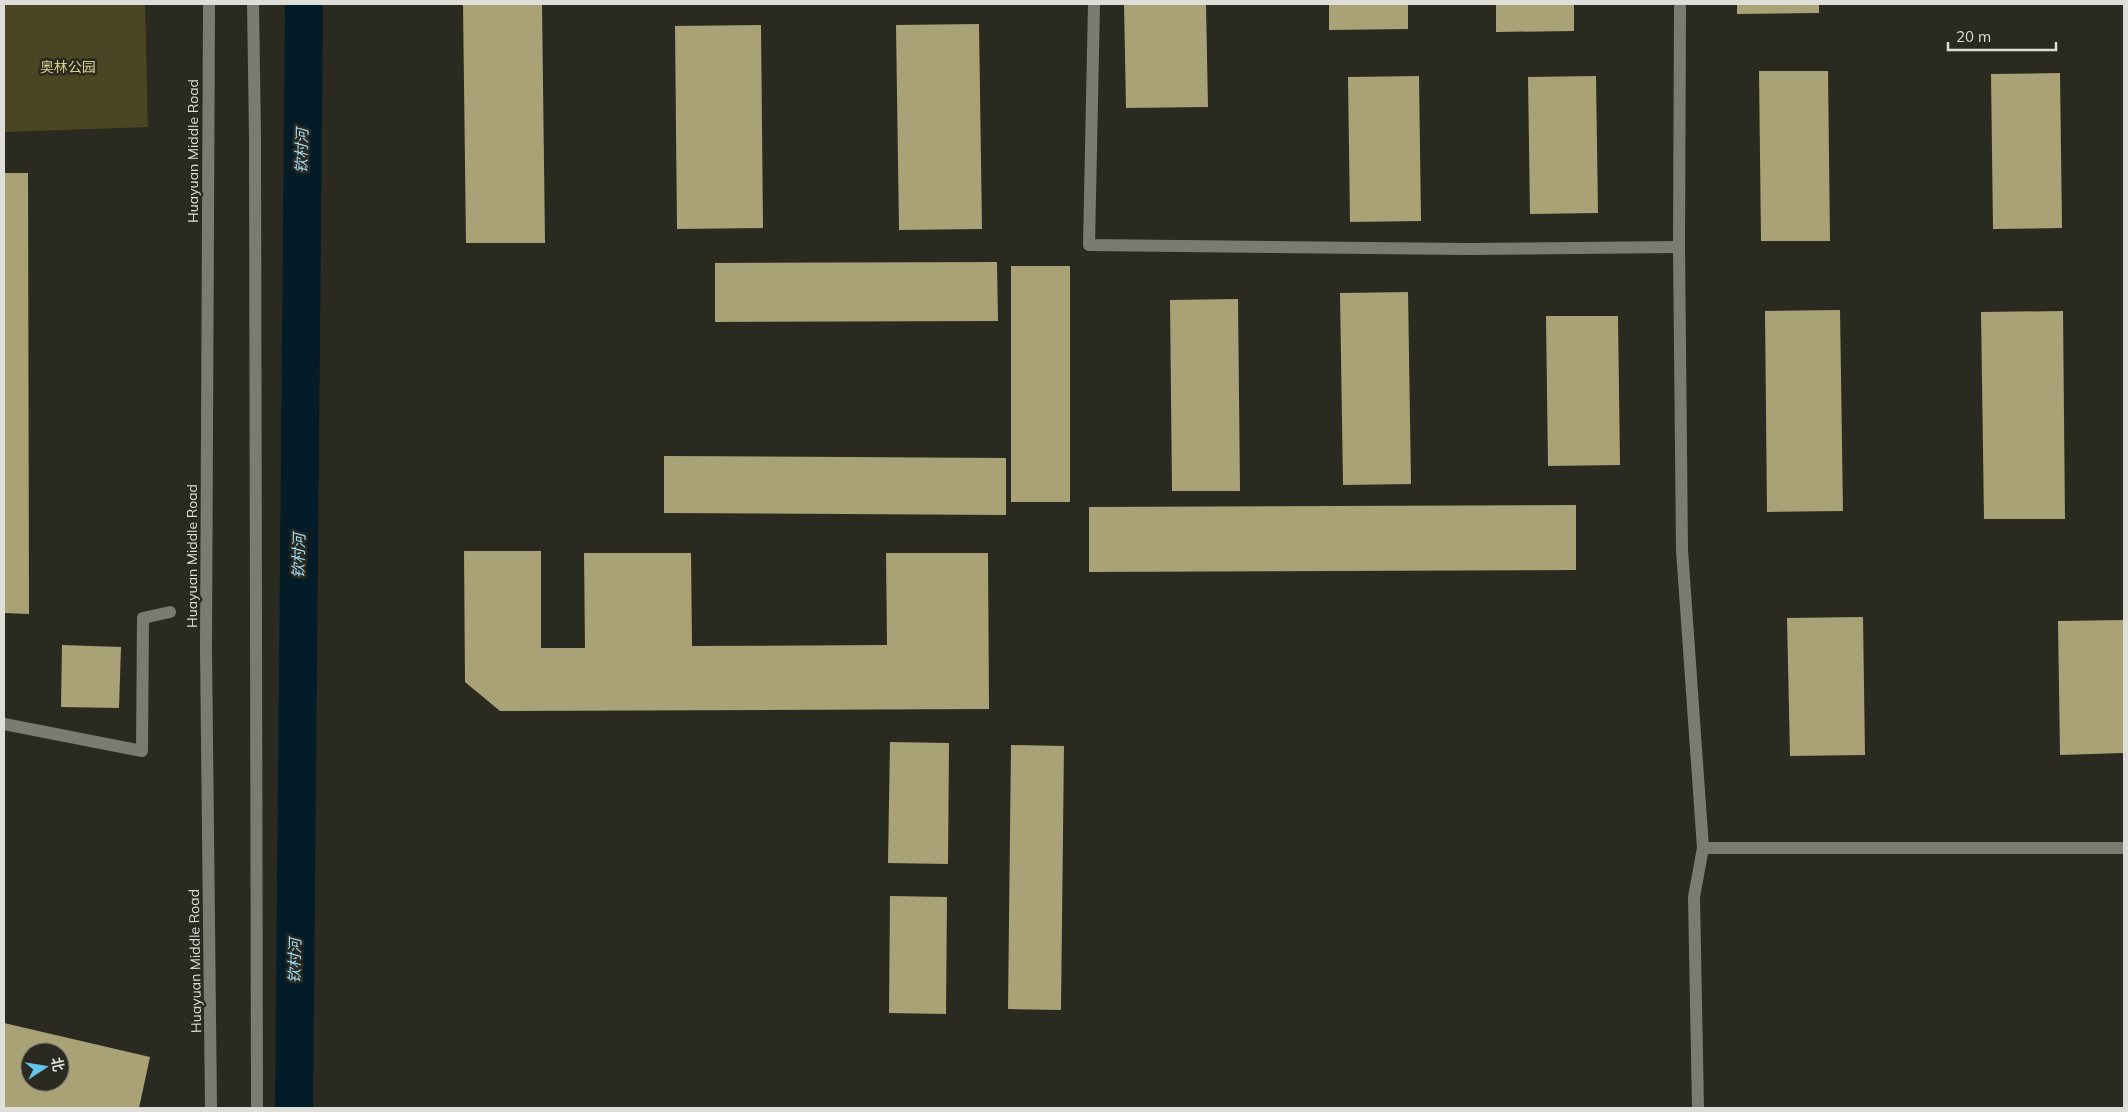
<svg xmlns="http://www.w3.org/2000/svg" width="2128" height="1112" viewBox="0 0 2128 1112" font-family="Mulish,'Noto Sans SC',sans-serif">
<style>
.green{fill:#4a4522}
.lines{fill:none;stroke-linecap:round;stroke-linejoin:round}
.canal{stroke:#041c27;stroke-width:38}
.building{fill:#a8a276;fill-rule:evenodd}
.service{stroke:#7c7b71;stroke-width:12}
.minor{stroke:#7c7b71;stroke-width:12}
.secondary{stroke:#7c7b71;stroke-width:12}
.labels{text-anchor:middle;stroke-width:5;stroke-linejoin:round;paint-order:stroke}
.park-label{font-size:14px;fill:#d8ce88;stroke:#2b2a21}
.street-label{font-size:14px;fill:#deddd7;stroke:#2b2a21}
.water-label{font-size:15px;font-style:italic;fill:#a2defb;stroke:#2b2a21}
</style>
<rect width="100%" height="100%" fill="#2b2a21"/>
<polygon class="green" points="4,4 145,4 148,127 4,132"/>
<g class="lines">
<polyline class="canal" points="294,1108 304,4"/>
</g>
<g class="building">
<polygon points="463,4 542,4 545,243 466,243"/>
<polygon points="1124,4 1206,4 1208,107 1126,108"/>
<polygon points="1329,4 1408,4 1408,29 1329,30"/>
<polygon points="1496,4 1574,4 1574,31 1496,32"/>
<polygon points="1737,4 1819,4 1819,13 1737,14"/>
<polygon points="979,24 982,229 899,230 896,25"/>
<polygon points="761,25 763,228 677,229 675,26"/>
<polygon points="1759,71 1828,71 1830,241 1761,241"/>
<polygon points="2060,73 2062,228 1993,229 1991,74"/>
<polygon points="1419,76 1421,221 1350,222 1348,77"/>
<polygon points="1596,76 1598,213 1530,214 1528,77"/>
<polygon points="4,173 28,173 29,614 4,613"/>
<polygon points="997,262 998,321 715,322 715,263"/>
<rect x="1011" y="266" width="59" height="236"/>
<polygon points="1408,292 1411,484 1343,485 1340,293"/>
<polygon points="1238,299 1240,491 1172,491 1170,300"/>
<polygon points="1840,310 1843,511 1767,512 1765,311"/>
<polygon points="2063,311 2065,519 1984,519 1981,312"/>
<polygon points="1546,316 1618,316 1620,465 1548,466"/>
<polygon points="664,456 1006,458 1006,515 664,513"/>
<polygon points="1576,505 1576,570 1089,572 1089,507"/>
<polygon points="464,551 541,551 541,648 585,648 584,553 691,553 692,646 887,645 886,553 988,553 989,709 500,711 465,682"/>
<polygon points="1863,617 1865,755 1790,756 1787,618"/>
<polygon points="2124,620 2124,753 2060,755 2058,621"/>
<polygon points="62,645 121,647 119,708 61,707"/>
<polygon points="890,742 949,743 948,864 888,863"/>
<polygon points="1011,745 1064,746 1061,1010 1008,1009"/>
<polygon points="890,896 947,897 946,1014 889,1013"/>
<path d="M 4,1023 L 150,1057 L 139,1108 L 4,1108 ZM 30,1052 L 60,1052 L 60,1082 L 30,1082 Z"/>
</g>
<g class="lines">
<polyline class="service" points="4,724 142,751 143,618 170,612"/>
<g class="minor">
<polyline points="1094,4 1089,245 1468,249 1679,247"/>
<polyline points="1680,4 1679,247 1682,550 1703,848 1694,897 1698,1108"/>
<polyline points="1703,848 2124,848"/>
</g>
<g class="secondary">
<polyline points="209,4 206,648 211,1108"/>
<polyline points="253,4 255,137 257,1108"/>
</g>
</g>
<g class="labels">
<g class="park-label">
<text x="68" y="72">奥林公园</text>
</g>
<g class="street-label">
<text transform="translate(193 151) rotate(-90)" y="5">Huayuan Middle Road</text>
<text transform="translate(192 556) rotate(-90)" y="5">Huayuan Middle Road</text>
<text transform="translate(195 961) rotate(-91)" y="5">Huayuan Middle Road</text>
</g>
<g class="water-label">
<text transform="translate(302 151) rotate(-89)" y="5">钦村河</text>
<text transform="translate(299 556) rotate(-89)" y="5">钦村河</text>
<text transform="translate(295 961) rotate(-89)" y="5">钦村河</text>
</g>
</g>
<rect width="2128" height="1112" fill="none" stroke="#deddd7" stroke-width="10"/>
<g transform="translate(45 1067) rotate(78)"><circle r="24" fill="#2b2a21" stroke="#73726a"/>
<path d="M0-4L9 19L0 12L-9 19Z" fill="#65c5ee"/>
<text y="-8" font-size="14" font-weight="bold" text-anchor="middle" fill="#deddd7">北</text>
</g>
<path d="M1948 42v8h108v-8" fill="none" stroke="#deddd7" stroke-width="2.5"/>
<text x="1956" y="42" font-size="15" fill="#deddd7" stroke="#2b2a21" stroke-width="4" paint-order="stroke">20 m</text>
</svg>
